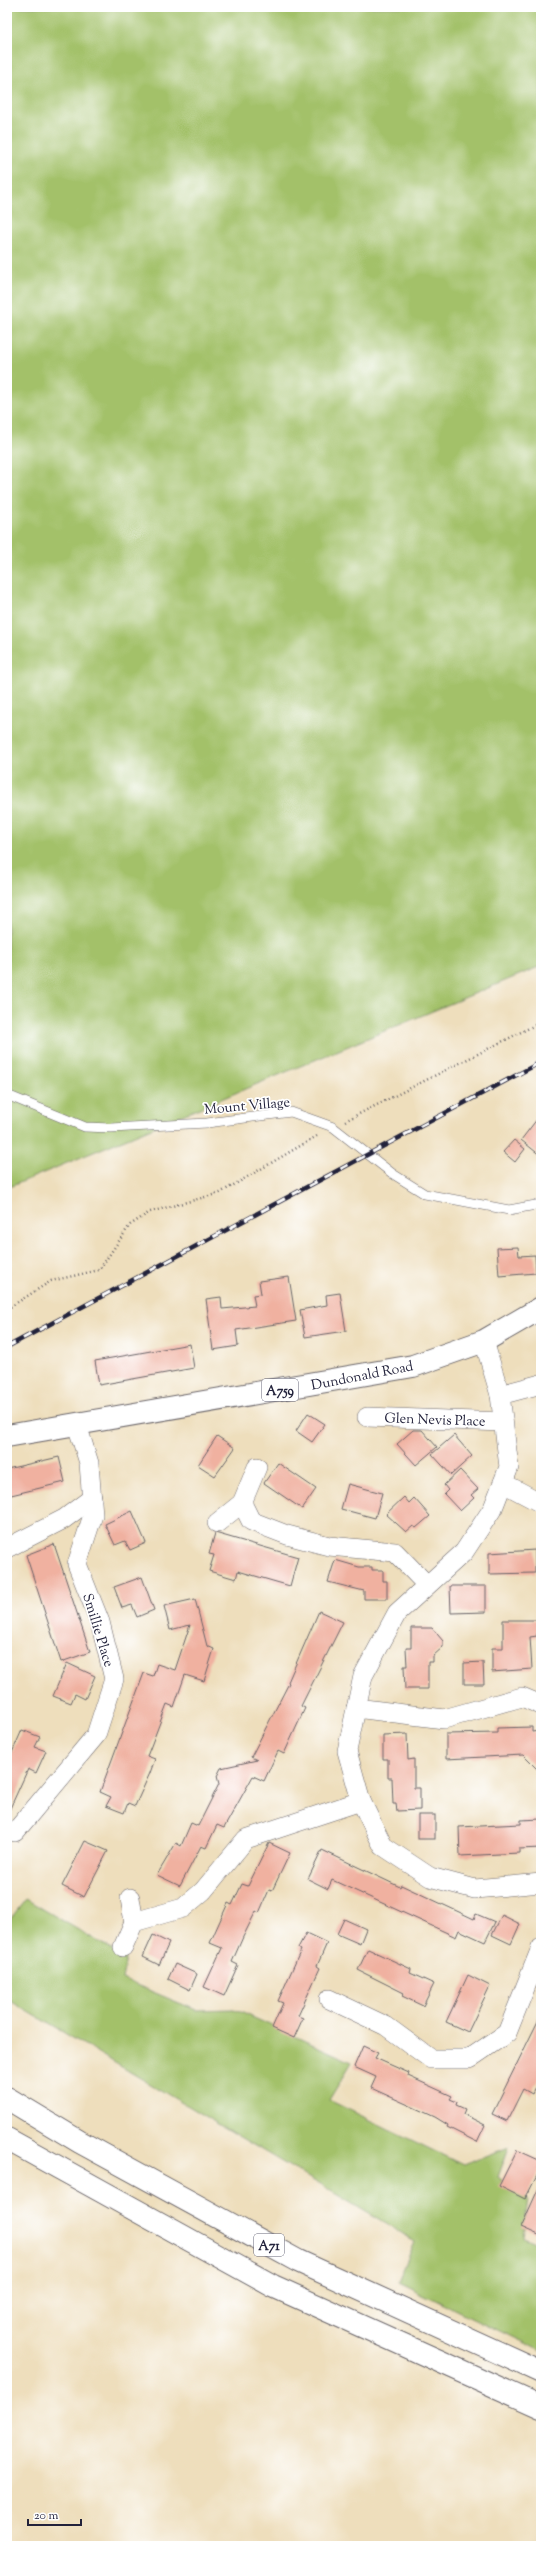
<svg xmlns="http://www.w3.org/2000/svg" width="548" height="2553" viewBox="0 0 548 2553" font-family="'Sorts Mill Goudy',serif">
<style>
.green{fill:#a3c169;stroke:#627252}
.building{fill:#f0b1a0}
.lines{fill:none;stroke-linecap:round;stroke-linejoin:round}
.service-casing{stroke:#696468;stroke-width:10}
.minor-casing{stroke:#696468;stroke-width:20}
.primary-casing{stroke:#696468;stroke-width:24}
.path{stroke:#696468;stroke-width:2.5;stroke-dasharray:1 3;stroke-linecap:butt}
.service{stroke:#fff;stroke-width:9}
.minor{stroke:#fff;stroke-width:19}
.primary{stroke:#fff;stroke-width:22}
.rail-casing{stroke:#22223b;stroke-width:4.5}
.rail{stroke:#fff;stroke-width:3;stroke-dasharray:9;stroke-linecap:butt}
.labels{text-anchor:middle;stroke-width:3.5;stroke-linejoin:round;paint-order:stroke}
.shield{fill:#fff;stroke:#646476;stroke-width:1}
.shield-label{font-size:13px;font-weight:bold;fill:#22223b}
.street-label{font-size:14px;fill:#22223b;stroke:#fff}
</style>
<rect width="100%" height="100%" fill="#fff"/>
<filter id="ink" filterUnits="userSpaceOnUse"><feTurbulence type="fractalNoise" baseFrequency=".025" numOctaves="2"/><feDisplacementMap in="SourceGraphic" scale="8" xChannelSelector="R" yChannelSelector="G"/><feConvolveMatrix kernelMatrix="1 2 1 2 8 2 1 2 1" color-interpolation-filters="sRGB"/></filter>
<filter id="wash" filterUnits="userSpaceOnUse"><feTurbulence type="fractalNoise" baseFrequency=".012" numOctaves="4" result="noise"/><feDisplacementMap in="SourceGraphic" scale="16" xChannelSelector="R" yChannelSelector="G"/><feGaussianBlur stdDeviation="0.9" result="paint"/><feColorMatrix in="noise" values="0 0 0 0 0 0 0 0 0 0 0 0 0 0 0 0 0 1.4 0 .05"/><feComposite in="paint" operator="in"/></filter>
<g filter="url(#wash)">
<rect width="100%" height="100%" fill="#eedebc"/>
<g class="green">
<polygon points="7,7 541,7 541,966 7,1188"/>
<polygon points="26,1899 126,1958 122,1979 196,2010 234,2009 352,2062 329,2100 463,2165 509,2147 498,2177 528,2199 523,2237 541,2246 541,2351 398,2282 415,2241 7,1999 7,1923"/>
</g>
<g id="blocks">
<g class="building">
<polygon points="541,1114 541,1156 521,1140"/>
<polygon points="514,1140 525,1149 515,1162 503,1152"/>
<polygon points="518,1247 519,1256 535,1255 536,1273 499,1276 497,1248"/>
<polygon points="289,1277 296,1321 236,1330 238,1346 213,1350 206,1299 221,1297 222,1309 255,1306 253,1295 261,1294 259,1281"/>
<polygon points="340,1293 346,1331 305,1337 300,1310 327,1305 326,1295"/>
<polygon points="190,1344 194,1368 99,1385 95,1361"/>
<polygon points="308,1413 325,1424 312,1442 296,1431"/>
<polygon points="413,1430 422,1430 437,1447 416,1465 397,1444"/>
<polygon points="454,1435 472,1456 451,1475 432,1454"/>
<polygon points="217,1436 235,1448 215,1476 198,1465"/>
<polygon points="59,1457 65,1482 7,1496 7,1469"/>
<polygon points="278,1463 316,1489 302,1509 264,1483"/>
<polygon points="460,1470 478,1489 471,1495 474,1498 460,1511 444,1494 448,1490 444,1485"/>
<polygon points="348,1484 382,1493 375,1518 341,1509"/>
<polygon points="404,1497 409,1503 414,1498 430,1516 416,1528 413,1526 406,1532 386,1514"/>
<polygon points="132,1511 146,1543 130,1550 125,1541 115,1545 105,1524"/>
<polygon points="215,1533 298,1557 290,1586 238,1571 236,1579 209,1571 214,1555 209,1554"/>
<polygon points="54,1544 90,1652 61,1662 26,1555"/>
<polygon points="535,1550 535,1573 489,1574 489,1553"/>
<polygon points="335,1560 359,1567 372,1567 372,1570 383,1570 383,1581 387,1581 387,1599 364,1599 364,1591 328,1582"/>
<polygon points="142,1577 154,1610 137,1617 132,1605 122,1608 114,1587"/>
<polygon points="450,1586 486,1586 486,1612 451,1613"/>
<polygon points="195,1599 207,1646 214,1649 204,1681 185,1675 174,1707 167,1704 151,1746 147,1756 155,1759 150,1773 135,1806 128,1803 124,1813 106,1806 111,1797 100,1792 144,1673 153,1676 157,1664 175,1670 190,1625 170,1630 164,1606"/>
<polygon points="319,1611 343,1622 301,1706 305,1708 284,1754 278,1751 264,1781 253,1776 224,1828 217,1825 206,1848 201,1846 180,1886 157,1875 176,1843 181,1846 191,1823 198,1826 219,1784 217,1776 221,1768 257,1760 251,1757 289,1683 288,1682"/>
<polygon points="503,1620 537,1620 537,1636 530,1637 532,1669 492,1672 492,1648 503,1648"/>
<polygon points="411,1628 432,1628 443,1641 443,1647 433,1656 433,1662 428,1662 428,1689 405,1689 404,1666 407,1666 406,1648 411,1648"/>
<polygon points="483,1662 484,1684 464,1684 464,1663"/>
<polygon points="67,1663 95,1676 85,1699 75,1694 71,1703 53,1696"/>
<polygon points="532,1727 532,1732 539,1731 540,1772 523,1755 446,1759 446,1734 497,1733 497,1728"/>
<polygon points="22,1730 40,1737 35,1747 46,1751 36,1773 28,1769 7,1815 7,1764"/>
<polygon points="407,1734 408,1760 414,1759 414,1788 420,1788 420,1810 397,1811 396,1804 393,1804 392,1778 388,1778 388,1759 383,1759 383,1735"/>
<rect x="418" y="1815" width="17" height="24"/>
<polygon points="541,1819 541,1848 519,1849 519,1853 460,1856 459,1827 521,1824 521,1820"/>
<polygon points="85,1841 108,1851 84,1897 62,1886"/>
<polygon points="269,1843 290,1853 272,1891 269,1890 259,1913 256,1911 243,1937 232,1962 238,1965 224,1996 204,1987 222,1948 210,1943 228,1903 232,1905 242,1884 248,1886"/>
<polygon points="322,1850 400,1887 401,1885 474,1919 476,1914 495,1922 485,1942 459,1930 456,1937 332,1880 328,1889 308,1879"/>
<polygon points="502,1915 520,1924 511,1944 492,1935"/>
<polygon points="344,1919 366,1929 360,1944 337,1934"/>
<polygon points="306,1933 327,1943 317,1966 320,1968 298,2016 303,2018 294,2038 272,2028 283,2003 278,2001 301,1950 298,1948"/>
<polygon points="153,1935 169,1943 159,1965 143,1957"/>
<polygon points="368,1949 411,1969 410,1973 434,1984 423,2006 402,1996 404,1993 358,1970"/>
<polygon points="175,1964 197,1974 190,1990 168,1979"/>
<polygon points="468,1975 490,1986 468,2032 446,2022"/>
<polygon points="541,2015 541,2075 532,2094 523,2089 507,2121 492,2114"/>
<polygon points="363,2046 378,2053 375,2058 409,2073 408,2076 452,2096 450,2099 457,2102 456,2105 465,2109 463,2114 485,2125 477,2142 447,2127 448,2125 435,2117 371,2088 376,2077 354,2067"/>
<polygon points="517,2150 541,2161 541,2168 525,2199 499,2186"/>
<polygon points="541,2183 541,2236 521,2227"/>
</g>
</g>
</g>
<g filter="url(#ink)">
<use href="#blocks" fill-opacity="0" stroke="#696468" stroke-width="1"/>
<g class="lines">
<defs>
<polyline id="service" points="7,1095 85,1127 111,1128 207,1123 291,1112 333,1127 393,1174 425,1194 509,1210 541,1204"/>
<g id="minor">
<polyline points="484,1341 500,1395 509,1467 493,1508 464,1552 397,1613 363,1676 347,1751 361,1801 383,1846 430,1877 475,1889 541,1883"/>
<polyline points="500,1395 541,1384"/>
<polyline points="367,1417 503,1422"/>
<polyline points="257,1467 242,1503 251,1521 287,1535 329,1546 395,1552 427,1585"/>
<polyline points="503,1483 541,1503"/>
<polyline points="217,1523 242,1503"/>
<polyline points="7,1548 64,1519 92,1498"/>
<polyline points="356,1708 444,1719 522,1697 541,1705"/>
<polyline points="15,1832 96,1735 114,1679 100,1622 77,1564 93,1515 89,1463 77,1425"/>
<polyline points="130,1898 134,1922 183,1908 203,1891 246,1839 361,1801"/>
<polyline points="123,1947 134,1922"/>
<polyline points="329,1999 386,2026 431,2059 469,2059 507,2033 541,1948"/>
</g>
<g id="primary">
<polyline points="7,1436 413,1366 484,1341 541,1308"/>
<polyline points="7,2098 80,2142 298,2261 541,2372"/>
<polyline points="7,2139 273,2286 541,2407"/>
</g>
</defs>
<use href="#service" class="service-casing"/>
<use href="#minor" class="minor-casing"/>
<use href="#primary" class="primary-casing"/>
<g class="path">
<polyline points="345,1121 541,1022"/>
<polyline points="7,1309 51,1281 99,1270 130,1225 150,1212 220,1193 317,1136"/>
</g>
<use href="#service" class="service"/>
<use href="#minor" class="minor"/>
<use href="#primary" class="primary"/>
<defs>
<polyline id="rail" points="7,1347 541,1062"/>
</defs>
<use href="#rail" class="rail-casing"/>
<use href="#rail" class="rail"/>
</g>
</g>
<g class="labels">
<g class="shield">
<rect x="262" y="1379" width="36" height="22" rx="3"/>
<rect x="254" y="2234" width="30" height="22" rx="3"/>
</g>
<g class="shield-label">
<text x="280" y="1395">A759</text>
<text x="269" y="2250">A71</text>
</g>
<g class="street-label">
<text transform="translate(247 1105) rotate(-5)" y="5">Mount Village</text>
<text transform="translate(362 1375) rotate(-11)" y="5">Dundonald Road</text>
<text transform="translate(435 1419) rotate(2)" y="5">Glen Nevis Place</text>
<text transform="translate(99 1630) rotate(73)" y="5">Smillie Place</text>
</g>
</g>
<rect width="548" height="2553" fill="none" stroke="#fff" stroke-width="24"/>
<path d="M28 2519v6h53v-6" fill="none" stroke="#22223b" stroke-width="2"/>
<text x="34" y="2519" font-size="12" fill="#22223b" stroke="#ffffff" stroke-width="3" paint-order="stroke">20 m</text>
</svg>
